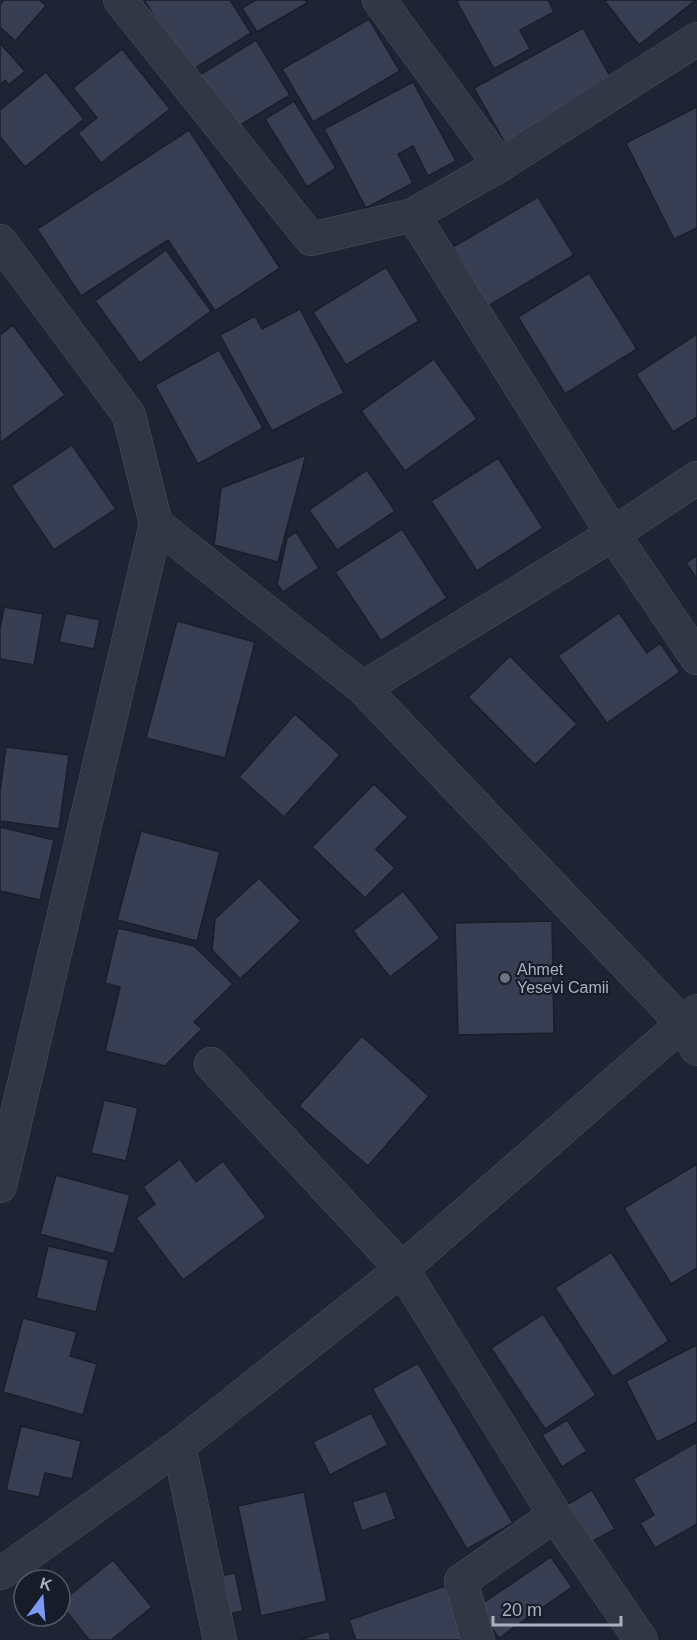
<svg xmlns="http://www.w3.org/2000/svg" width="697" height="1640" viewBox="0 0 697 1640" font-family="Helvetica,sans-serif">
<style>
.building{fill:#383f52;stroke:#1a1e2b;stroke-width:1.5}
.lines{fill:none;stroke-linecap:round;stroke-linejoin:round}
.minor-casing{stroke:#4d5160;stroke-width:34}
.tertiary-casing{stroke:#4d5160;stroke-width:34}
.minor{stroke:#323745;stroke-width:33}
.tertiary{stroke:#323745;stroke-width:33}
.worship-dot{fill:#6b7280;stroke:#181c29;stroke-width:2}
.labels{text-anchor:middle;stroke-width:4.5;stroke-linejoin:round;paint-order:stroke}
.poi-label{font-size:16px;fill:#abb1c2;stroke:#181c29;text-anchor:start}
</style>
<rect width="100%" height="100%" fill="#1f2434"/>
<g class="building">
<polygon points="4,0 40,0 46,6 15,41 0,27 0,4"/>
<polygon points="144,0 230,0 251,33 189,72"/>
<polygon points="256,0 305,0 307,3 257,32 242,8"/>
<polygon points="456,0 548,0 554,12 520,30 530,49 494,69"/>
<polygon points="604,0 696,0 639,45"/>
<polygon points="369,19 400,71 313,122 282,69"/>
<polygon points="583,28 615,85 506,145 474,88"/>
<polygon points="256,40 290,95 232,130 198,76"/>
<polygon points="0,43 25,71 9,85 5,80 0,85"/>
<polygon points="122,49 170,109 101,163 78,133 97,118 73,88"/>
<polygon points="46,72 84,119 25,167 0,137 0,110"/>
<polygon points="413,82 456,161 428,176 413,146 398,154 413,183 366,208 324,129"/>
<polygon points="294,101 336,168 307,187 265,119"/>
<polygon points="697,107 697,228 674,239 626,143"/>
<polygon points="189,130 280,268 215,311 168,240 81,296 37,229"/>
<polygon points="538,197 574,255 488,306 453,247"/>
<polygon points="166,250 211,311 140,363 95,301"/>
<polygon points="386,267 419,321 346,365 313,312"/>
<polygon points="589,273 637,349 565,394 518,317"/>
<polygon points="300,309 344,393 272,431 220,335 255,316 262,329"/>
<polygon points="13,325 65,395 0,443 0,335"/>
<polygon points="697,334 697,417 673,432 636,374"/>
<polygon points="219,350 263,428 198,464 155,385"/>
<polygon points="434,359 477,419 405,471 361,411"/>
<polygon points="72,445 116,509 54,550 11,486"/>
<polygon points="306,455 278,562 214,545 221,488"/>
<polygon points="498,458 543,528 477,571 431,501"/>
<polygon points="367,470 395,511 337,550 309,510"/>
<polygon points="402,529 447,598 381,641 335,572"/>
<polygon points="296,532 319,568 283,592 277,584 287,538"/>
<polygon points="697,555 697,579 686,563"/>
<polygon points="4,607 43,614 34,665 0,659 0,629"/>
<polygon points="66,613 100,620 94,649 59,642"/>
<polygon points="619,613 647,653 660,643 680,672 607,723 558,656"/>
<polygon points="177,621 255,642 225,758 146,738"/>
<polygon points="510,656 577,724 535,765 468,697"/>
<polygon points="295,714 340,755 284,817 239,777"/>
<polygon points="6,747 69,755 59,829 0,821 0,791"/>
<polygon points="374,784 408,817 376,849 395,868 365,898 312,847"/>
<polygon points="0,827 54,840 40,900 0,891"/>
<polygon points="141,831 220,852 197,941 117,920"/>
<polygon points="259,878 301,921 240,979 212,950 215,919"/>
<polygon points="403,891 440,938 390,977 353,931"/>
<polygon points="552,921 554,1033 458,1035 455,923"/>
<polygon points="118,928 194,946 233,984 194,1022 202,1029 165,1066 105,1051 120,987 105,983"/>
<polygon points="362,1036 429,1096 368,1166 299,1106"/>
<polygon points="104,1100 138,1108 126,1161 91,1153"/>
<polygon points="180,1159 196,1182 223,1161 266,1217 183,1280 136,1218 155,1204 143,1187"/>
<polygon points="697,1164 697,1268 671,1284 624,1208"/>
<polygon points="56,1175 130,1195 114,1254 40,1234"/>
<polygon points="48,1246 109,1260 96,1312 36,1298"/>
<polygon points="611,1252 669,1341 613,1377 555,1288"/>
<polygon points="543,1314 596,1395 545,1429 491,1348"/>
<polygon points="23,1318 77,1332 70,1356 97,1364 83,1415 3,1392"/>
<polygon points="697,1345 697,1422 657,1442 626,1381"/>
<polygon points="418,1363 513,1523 467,1549 372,1389"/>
<polygon points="371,1413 388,1445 330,1475 313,1442"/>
<polygon points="567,1420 587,1451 562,1467 542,1435"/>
<polygon points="21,1426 81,1441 72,1479 45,1473 39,1497 6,1490"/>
<polygon points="697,1442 697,1524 655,1548 640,1523 654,1515 633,1479"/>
<polygon points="592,1490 615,1529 586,1545 563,1507"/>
<polygon points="386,1491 396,1519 362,1531 352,1502"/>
<polygon points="304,1492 327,1601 261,1616 238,1506"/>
<polygon points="551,1557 572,1587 499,1638 477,1607"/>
<polygon points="113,1560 152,1607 111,1640 89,1640 60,1603"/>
<polygon points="235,1573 243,1611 228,1614 220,1576"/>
<polygon points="445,1586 465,1640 356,1640 349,1620"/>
<polygon points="329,1631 331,1640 299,1640"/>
</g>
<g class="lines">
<defs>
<g id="minor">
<polyline points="120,0 311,239 413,215 500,165 697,39"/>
<polyline points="379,0 500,165"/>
<polyline points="413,215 613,534 697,658"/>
<polyline points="0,241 129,415 156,524 0,1186"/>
<polyline points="156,524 363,688 683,1024 697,1049"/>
<polyline points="363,688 613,534 697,478"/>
<polyline points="211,1064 402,1269 555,1515 641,1640"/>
<polyline points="179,1446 220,1640"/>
<polyline points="478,1640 461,1581 555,1515"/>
</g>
<polyline id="tertiary" points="0,1573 12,1566 179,1446 402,1269 697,1011"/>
</defs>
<use href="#minor" class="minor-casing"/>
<use href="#tertiary" class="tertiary-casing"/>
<use href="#minor" class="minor"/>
<use href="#tertiary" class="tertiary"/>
</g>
<circle class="worship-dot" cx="505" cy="978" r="6"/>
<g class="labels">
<g class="poi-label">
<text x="517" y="975">Ahmet<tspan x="517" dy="18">Yesevi Camii</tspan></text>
</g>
</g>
<g transform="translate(42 1598) rotate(16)"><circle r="28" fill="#181c29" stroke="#535866" stroke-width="1.5"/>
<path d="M0-4.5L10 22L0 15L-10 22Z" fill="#7d99f6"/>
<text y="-9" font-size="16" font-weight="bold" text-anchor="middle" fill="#abb1c2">K</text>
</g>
<path d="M493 1616v9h128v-9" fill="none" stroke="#abb1c2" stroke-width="3"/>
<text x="502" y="1616" font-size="18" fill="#abb1c2" stroke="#181c29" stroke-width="4.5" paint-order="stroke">20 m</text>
</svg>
